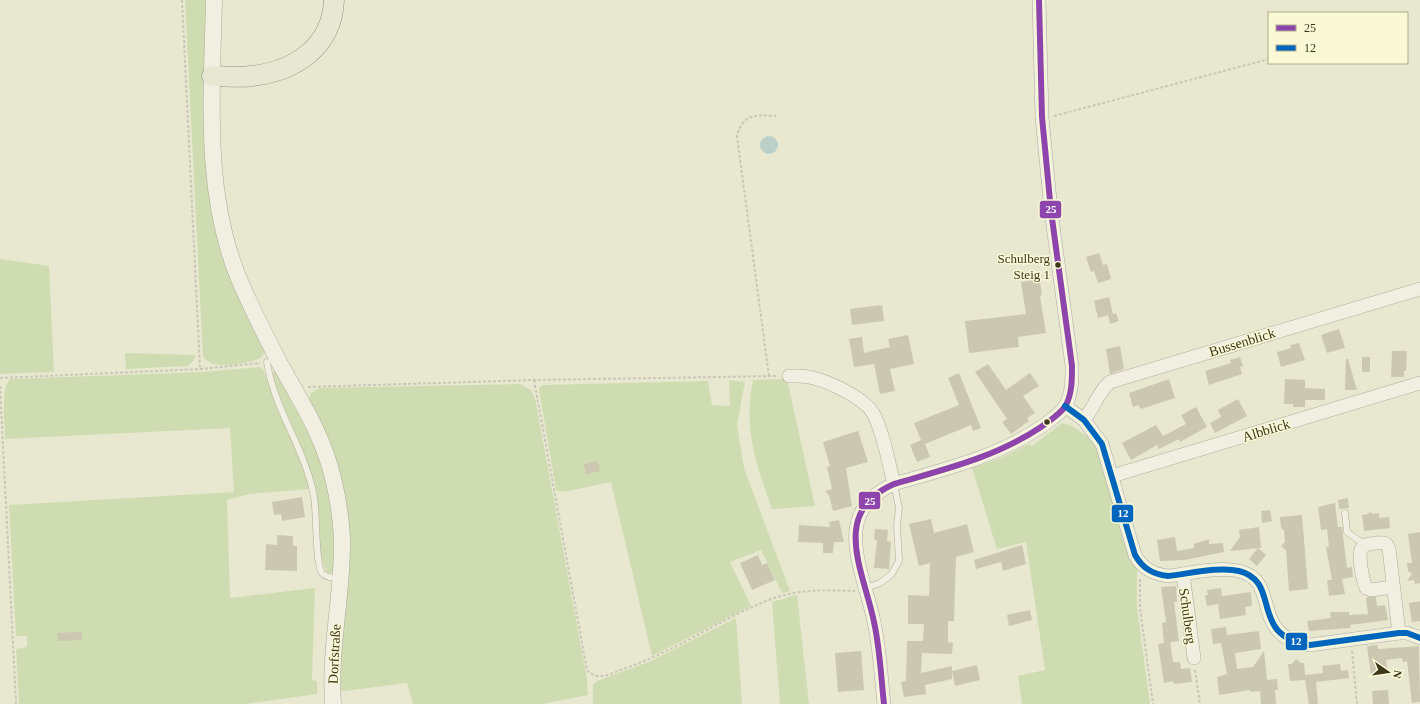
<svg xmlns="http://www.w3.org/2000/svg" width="1420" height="704" viewBox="0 0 1420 704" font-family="Georgia,serif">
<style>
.green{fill:#cfdcb1}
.water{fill:#bad0c8}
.building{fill:#ccc7b0}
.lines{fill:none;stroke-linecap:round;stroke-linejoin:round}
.service-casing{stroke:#aeac98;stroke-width:7}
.minor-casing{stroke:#aeac98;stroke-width:14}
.tertiary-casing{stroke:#aeac98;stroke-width:17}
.primary-casing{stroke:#93917f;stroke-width:21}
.path{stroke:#c9c7b8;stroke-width:2;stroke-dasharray:3 2;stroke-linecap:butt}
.service{stroke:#f0efe1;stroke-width:6}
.minor{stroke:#f0efe1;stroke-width:13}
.tertiary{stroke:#f0efe1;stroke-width:16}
.primary{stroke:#e7e7d3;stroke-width:20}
.bus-1-casing{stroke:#f9f9d5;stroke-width:9}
.bus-2-casing{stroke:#f9f9d5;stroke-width:9}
.bus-1{stroke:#8e44ad;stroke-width:6}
.bus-2{stroke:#0065bd;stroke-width:6}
.bus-dot{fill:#3e371e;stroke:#f9f9d5;stroke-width:1.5}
.labels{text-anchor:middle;stroke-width:3;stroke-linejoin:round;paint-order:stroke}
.bus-label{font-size:13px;fill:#3e371e;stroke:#f9f9d5;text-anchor:end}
.street-label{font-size:14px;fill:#3e371e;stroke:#f9f9d5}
.line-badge{stroke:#f9f9d5;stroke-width:1.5}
.badge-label{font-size:11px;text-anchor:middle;font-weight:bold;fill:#fff}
</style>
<rect width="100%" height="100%" fill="#e8e8d0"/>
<g class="green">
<path d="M 185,0 L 206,0 L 208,154 L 265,348 L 263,356 C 255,363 225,367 214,364 C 209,363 207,360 203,357 Z"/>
<polygon points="0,259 49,266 54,372 0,374"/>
<polygon points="125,353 196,355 193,361 188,366 126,369"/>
<path d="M 259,367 L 263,369 L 281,417 L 296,448 L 310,489 L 249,494 L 227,500 L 230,598 L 315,588 L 312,680 L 317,681 L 317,694 L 245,704 L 19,704 L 16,649 L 27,647 L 27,636 L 16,636 L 9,505 L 234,492 L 230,428 L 5,439 C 5,427 0,384 11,379 L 203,372 Z"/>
<path d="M 275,371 L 320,449 L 334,515 L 334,573 L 328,573 C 319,561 320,537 319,522 C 315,471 294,431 274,385 L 272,375 Z"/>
<path d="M 787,379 L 815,506 L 772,509 C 756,464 743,428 753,380 Z"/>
<polygon points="729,380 745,382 737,425 744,468 790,591 782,593 761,550 730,562 751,606 652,656 611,482 563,492 556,490 539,389 542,385 708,381 712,405 730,406"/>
<polygon points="520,384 531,390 535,398 587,679 588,695 542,704 413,704 407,683 336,692 347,558 309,399 311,393 320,388"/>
<path d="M 1062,423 C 1076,425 1083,436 1091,437 L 1097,446 L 1129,556 L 1137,569 L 1137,608 L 1150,704 L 1022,704 L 1018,676 L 1045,670 L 1026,542 L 997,549 L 972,468 L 1001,458 L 1029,444 L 1032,446 Z"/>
<polygon points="797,595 809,704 780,704 772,602"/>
<polygon points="736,618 742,704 593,704 593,685 597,681 651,661"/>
</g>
<circle class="water" cx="769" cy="145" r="9"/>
<g class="building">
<polygon points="1099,253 1103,265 1107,264 1111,279 1098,283 1094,271 1091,272 1086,257"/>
<polygon points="1033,277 1040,281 1042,295 1040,296 1046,333 1018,337 1019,347 969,353 965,321 1026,314 1021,282 1027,281"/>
<polygon points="1109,297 1113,314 1116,313 1119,321 1110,324 1108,315 1098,318 1094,301"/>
<polygon points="882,305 884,321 852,325 850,309"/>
<polygon points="1339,329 1345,348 1327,353 1321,335"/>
<polygon points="908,335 914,364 890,369 895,391 880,394 874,364 854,367 849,339 862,337 864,353 890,347 888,339"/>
<polygon points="1299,343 1305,360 1281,367 1277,352 1291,348 1290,345"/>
<polygon points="1120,346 1124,369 1110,374 1106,349"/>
<polygon points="1392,351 1407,351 1406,371 1404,371 1404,377 1391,377"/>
<polygon points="1240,357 1243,366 1240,367 1242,374 1209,385 1205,371 1231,363 1230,360"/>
<rect x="1362" y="357" width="8" height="15"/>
<polygon points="1346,359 1348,359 1357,390 1345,390"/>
<polygon points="988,364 1006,390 1030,373 1039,386 1023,396 1035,413 1027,418 1029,421 1011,434 1002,422 1007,419 975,372"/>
<polygon points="959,373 981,428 973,431 971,425 925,444 930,457 917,462 910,445 921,440 914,423 959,405 948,378"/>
<polygon points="1169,379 1175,398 1141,409 1138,405 1133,407 1129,393"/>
<polygon points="1285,379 1305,380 1305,388 1325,389 1325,400 1305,400 1305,407 1293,407 1293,404 1284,404"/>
<polygon points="1238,399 1247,416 1215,433 1210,423 1221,417 1218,410"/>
<polygon points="1196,407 1207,427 1180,442 1179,439 1159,449 1157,445 1131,460 1122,443 1156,425 1163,436 1186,424 1181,415"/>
<polygon points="858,431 868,462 846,468 852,506 833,511 829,495 825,491 832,489 827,467 830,466 823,442"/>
<polygon points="598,461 600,471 586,474 584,464"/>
<polygon points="302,497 305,517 282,521 281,514 274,515 272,502"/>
<polygon points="1348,498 1349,508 1339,509 1338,500"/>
<polygon points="1335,503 1338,527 1342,527 1347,568 1352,567 1353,577 1342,579 1345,594 1329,596 1327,580 1332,580 1326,547 1329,547 1327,529 1321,530 1318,507"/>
<polygon points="1270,510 1272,521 1262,523 1261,511"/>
<polygon points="1370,512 1373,514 1379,513 1379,518 1389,517 1390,528 1364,531 1362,515 1368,514"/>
<polygon points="1302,515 1308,589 1289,591 1286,550 1281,546 1285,542 1284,530 1281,528 1280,517"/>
<polygon points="931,519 934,533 967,524 974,552 956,557 954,621 948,621 948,642 953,643 952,654 922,653 921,673 952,666 952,679 925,685 926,694 904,697 901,682 906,681 907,641 923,641 924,624 908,624 908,595 929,596 930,563 919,566 909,524"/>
<polygon points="839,520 844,542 834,542 833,553 823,553 823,543 798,542 799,525 830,527 829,522"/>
<polygon points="1259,527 1261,548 1230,551 1240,537 1239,530"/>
<polygon points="875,529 888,530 887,541 891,542 889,569 874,568 877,540 874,540"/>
<polygon points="1420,532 1420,583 1415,584 1414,580 1407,581 1412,574 1408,571 1407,563 1412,563 1408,534"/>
<polygon points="277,535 293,536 293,546 297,546 297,571 265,570 266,544 277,545"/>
<polygon points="1175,537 1177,551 1194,548 1194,544 1209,539 1209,544 1223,543 1224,552 1185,560 1160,561 1157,540"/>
<polygon points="1022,545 1026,564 1003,571 1001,562 976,569 974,560"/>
<polygon points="1258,548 1266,555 1257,566 1249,559"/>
<polygon points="758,555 762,565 767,563 775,580 752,590 740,563"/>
<polygon points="1176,586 1177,602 1174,602 1179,641 1164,643 1162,623 1166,622 1161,587"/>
<polygon points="1221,588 1222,596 1251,592 1252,606 1245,607 1246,615 1220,619 1218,604 1207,606 1205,595 1208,595 1207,590"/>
<polygon points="1368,597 1376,597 1377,606 1385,605 1388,620 1350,625 1351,628 1309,631 1307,621 1331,618 1330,612 1349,612 1349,615 1368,614 1366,598"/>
<polygon points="1420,601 1420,621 1412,622 1409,603"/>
<polygon points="1030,610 1032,620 1009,626 1007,615"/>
<polygon points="1226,627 1227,635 1259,631 1261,649 1235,653 1237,669 1253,667 1264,651 1267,680 1277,679 1278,690 1275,690 1276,704 1261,704 1260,691 1251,692 1250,690 1219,695 1217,677 1227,674 1221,643 1213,644 1211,629"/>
<polygon points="82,632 82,640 58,641 57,633"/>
<polygon points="1170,642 1173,662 1180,662 1181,669 1190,668 1192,682 1174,684 1173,681 1164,683 1158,644"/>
<polygon points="1378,645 1378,649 1419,646 1420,702 1412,703 1407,661 1403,662 1402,658 1386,660 1388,673 1371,675 1367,646"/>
<polygon points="861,651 864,690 838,692 835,653"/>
<polygon points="1296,659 1301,663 1304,663 1305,675 1323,673 1322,666 1340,664 1341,671 1348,670 1349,678 1316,682 1318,704 1309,704 1305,680 1290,681 1288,664 1292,664"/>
<polygon points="977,665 980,680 955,686 952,671"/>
<polygon points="1388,690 1389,704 1373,704 1372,691"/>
</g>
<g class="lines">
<defs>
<g id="service">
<path d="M 267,362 C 274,410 306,450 314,497 C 317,512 315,564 322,573 C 327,578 333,578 339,578"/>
<polyline points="1345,513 1347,532 1365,545"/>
<polyline points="866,588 880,583 891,575 899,561 897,525 899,508 894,484"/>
</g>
<g id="minor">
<path d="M 789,376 C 797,376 805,375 813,378 C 830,382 864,398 873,413 C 883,431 889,464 894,484"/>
<path d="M 1065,406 L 1084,420 L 1102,444 L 1135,555 C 1143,569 1153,574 1168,576 C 1188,574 1219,566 1239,571 C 1283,582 1247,636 1310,645 L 1399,633 L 1407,633 L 1420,638"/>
<path d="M 1084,420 C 1094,408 1098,392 1110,382 L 1420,289"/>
<polyline points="1112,476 1420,383"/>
<polyline points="1183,574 1194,658"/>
<path d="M 1393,587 L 1371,590 L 1366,588 C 1363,581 1357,553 1362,548 C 1364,544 1378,542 1383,543 C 1386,543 1388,546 1389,549 L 1399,633"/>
<path d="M 884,704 C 881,677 880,649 874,622 C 864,572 829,512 894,484 C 946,469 996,457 1041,427 C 1049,421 1061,414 1066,405 C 1072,393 1072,380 1072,366 L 1051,211 L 1042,117 L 1039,0"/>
</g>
<path id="tertiary" d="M 214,0 C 212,93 203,192 239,279 C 251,307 265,335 279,362 C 300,400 323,435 333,478 C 338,498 341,518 342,539 C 343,594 329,649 333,704"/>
<path id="primary" d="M 212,76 C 225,76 239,78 252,76 C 295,71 332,47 334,0"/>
</defs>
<use href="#service" class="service-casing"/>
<use href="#minor" class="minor-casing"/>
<use href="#tertiary" class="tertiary-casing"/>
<use href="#primary" class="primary-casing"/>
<g class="path">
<polyline points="182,0 200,369"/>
<polyline points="1054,116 1269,59"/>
<path d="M 769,376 L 737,136 C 743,113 756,115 776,116"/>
<polyline points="0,378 200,369 260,363"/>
<path d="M 534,380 L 587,670 C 590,673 593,675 597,676 C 607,677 617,671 626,668 C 678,650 723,617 774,598 C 801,589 827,590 855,591"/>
<polyline points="0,386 16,704"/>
<polyline points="308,387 534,380 778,376"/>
<polyline points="1140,579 1140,608 1153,704"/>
<polyline points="1352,651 1357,704"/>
<polyline points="1195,670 1200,704"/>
</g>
<use href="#service" class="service"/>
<use href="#minor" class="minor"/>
<use href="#tertiary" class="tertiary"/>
<use href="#primary" class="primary"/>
<defs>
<path id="bus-1" d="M 884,704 C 881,677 880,649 874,622 C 864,572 829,512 894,484 C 946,469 996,457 1041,427 C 1049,421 1061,414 1066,405 C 1072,393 1072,380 1072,366 L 1051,211 L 1042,117 L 1039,0"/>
<path id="bus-2" d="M 1065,406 L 1084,420 L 1102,444 L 1135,555 C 1143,569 1153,574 1168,576 C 1188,574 1219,566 1239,571 C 1283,582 1247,636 1310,645 L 1399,633 L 1407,633 L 1420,638"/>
</defs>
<use href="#bus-1" class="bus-1-casing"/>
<use href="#bus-2" class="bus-2-casing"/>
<use href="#bus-1" class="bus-1"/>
<use href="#bus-2" class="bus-2"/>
</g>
<g class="bus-dot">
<circle cx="1058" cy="265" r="3.5"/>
<circle cx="1047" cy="422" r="3.5"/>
</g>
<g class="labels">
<g class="bus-label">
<text x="1050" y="263">Schulberg<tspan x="1050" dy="16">Steig 1</tspan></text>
</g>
<g class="street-label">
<text transform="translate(1242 342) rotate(-17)" y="5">Bussenblick</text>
<text transform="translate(1266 430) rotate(-17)" y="5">Albblick</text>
<text transform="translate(1188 616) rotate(82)" y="5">Schulberg</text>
<text transform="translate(334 654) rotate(-87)" y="5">Dorfstraße</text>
</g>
</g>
<g class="line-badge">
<rect x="1039" y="200" width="23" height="19" rx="4" fill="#8e44ad"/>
<rect x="858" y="491" width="23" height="19" rx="4" fill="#8e44ad"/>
<rect x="1111" y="504" width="23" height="19" rx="4" fill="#0065bd"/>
<rect x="1285" y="632" width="23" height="19" rx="4" fill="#0065bd"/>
</g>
<g class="badge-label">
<text x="1051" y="213">25</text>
<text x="870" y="505">25</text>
<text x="1123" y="517">12</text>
<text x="1296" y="645">12</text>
</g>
<rect x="1268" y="12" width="140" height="52" fill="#f9f9d5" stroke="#aeab8c"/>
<rect x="1276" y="25" width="20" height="6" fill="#8e44ad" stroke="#aeab8c"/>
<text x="1304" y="32" font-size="12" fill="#3e371e">25</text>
<rect x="1276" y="45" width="20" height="6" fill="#0065bd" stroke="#aeab8c"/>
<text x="1304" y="52" font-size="12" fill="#3e371e">12</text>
<g transform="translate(1388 672) rotate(103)" stroke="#f9f9d5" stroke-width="3" paint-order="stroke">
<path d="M0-3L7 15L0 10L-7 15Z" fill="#3e371e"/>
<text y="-6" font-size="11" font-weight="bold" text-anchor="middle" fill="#3e371e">N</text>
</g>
</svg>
